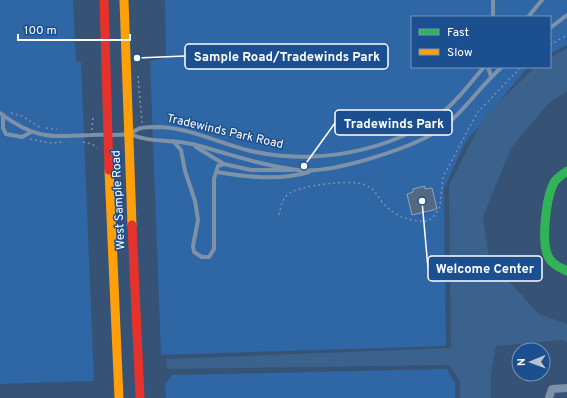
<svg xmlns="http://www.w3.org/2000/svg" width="567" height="398" viewBox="0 0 567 398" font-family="Overpass,sans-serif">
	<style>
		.green { fill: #2f66a5 }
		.water { fill: #3b618d }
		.building { fill: #526984; stroke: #92a2b6 }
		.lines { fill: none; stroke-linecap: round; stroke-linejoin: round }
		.path { stroke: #7d92a8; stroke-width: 1.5; stroke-dasharray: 2 3; stroke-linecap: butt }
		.lane { stroke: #7d92a8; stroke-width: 4 }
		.street { stroke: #7d92a8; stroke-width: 8 }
		.fast { stroke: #30b455; stroke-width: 9 }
		.slow { stroke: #ff9f0a; stroke-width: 9 }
		.jam { stroke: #e5322d; stroke-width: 9 }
		.labels { text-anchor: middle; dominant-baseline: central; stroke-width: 3; stroke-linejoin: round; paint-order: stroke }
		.street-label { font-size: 12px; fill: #fff; stroke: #1b4f8f }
		.leader { fill: none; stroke: #fff; stroke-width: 1.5 }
		.callout-dot { fill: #fff; stroke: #1b4f8f; stroke-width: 1.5 }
		.callout { fill: #1b4f8f; stroke: #fff; stroke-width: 1.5 }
		.callout-label { font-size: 13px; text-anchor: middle; font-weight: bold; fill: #fff }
	</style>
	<rect width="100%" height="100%" fill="#365274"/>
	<g class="green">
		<path d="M 0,0 L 73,0 L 76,62 L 81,62 L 94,381 L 0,384 Z"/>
		<path d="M 165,0 L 567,0 L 567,45 L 550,54 L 550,17 L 412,17 L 412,67 L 528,67 L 465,143 L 444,189 L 446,346 L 161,355 L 150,61 L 166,58 Z"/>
		<path d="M 447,369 L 455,383 L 455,398 L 166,398 L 165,384 L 172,375 Z"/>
	</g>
	<path class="water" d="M 567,48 L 567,91 L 549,103 L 511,148 L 483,217 L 489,260 L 539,314 L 567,324 L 567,342 L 561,340 L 496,346 L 491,373 L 491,398 L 460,398 L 460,382 L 449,365 L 167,369 L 166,359 L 451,348 L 449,185 L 484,117 L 535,67 L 550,67 L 550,58 Z"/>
	<path class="building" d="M 425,186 L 425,189 L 432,188 L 437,209 L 412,215 L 407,194 L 413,192 L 413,189 Z"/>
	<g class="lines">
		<g class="path">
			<path d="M 550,45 L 567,35"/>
			<path d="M 138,76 L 142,123"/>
			<path d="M 11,113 L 22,116 L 41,128"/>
			<path d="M 46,128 L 57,129"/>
			<path d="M 92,130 L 93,116"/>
			<path d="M 30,139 L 49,143 L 64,142"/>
			<path d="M 83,142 L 92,144 L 97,148"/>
			<path d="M 279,215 C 281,207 281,201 287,195 C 298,185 351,179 365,185 C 376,190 375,193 382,202 C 393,215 411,223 428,221 L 435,215 L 440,206 L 443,177 L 477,113 L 521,67"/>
		</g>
		<g class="lane">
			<path d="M 493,0 L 493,17"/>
			<path d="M 528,17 L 542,0"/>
			<path d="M 550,28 L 567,15"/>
			<path d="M 488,67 L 491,76"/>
			<path d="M 0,113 C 34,139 50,137 91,135 C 103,134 116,136 127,134 C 132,133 137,129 141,128 C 147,127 154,127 160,127 C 189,128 219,143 247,150 C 311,166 390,153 443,112 C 459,99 471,82 484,67"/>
			<path d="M 3,115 L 3,128 L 6,134 L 22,137 L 31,132"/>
			<path d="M 130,134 C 149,143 171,139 192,144 C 227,153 262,166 298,170 C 333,174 417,147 445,126 C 466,109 481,85 502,67"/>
			<path d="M 173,141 L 181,150 L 185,171 L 195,201 L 198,220 L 193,246 L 194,252 L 202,257 L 209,257 L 214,249 L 214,179 L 218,166 L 224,164 L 251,170 L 292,170"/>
			<path d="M 196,147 L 224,164"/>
			<path d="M 217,172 C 247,177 280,181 309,172"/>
		</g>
		<path class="street" d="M 549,398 L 552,389 L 567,388"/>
		<path class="fast" d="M 567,171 C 563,174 558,177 555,181 C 546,195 541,241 548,256 C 551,264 560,268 567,271"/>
		<g class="slow">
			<path d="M 124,0 L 132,225"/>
			<path d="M 109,170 L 119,398"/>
		</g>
		<g class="jam">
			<path d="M 104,0 L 109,170"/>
			<path d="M 132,225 L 140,398"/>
		</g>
	</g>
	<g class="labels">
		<g class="street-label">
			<text transform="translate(225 132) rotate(13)">Tradewinds Park Road</text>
			<text transform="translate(119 200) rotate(-93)">West Sample Road</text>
		</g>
	</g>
	<path class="leader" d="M137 58L185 56M304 166L335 123M422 201L428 268"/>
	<g class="callout-dot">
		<circle cx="137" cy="58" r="4"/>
		<circle cx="304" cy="166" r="4"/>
		<circle cx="422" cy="201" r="4"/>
	</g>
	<g class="callout">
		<rect x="185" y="44" width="203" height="25" rx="4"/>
		<rect x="335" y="110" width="117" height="25" rx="4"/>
		<rect x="428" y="256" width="114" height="25" rx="4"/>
	</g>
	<g class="callout-label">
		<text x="287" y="61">Sample Road/Tradewinds Park</text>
		<text x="394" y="128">Tradewinds Park</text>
		<text x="485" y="273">Welcome Center</text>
	</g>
	<rect x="411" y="16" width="140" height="52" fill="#1b4f8f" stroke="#7695bc"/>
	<rect x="419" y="29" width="20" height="6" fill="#30b455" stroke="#7695bc"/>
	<text x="447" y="36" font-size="12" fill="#ffffff">Fast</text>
	<rect x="419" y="49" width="20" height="6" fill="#ff9f0a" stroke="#7695bc"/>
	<text x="447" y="56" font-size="12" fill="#ffffff">Slow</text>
	<g transform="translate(531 362) rotate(269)"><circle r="19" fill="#1b4f8f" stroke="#7695bc"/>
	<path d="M0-3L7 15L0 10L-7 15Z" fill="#b9c2ce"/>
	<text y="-6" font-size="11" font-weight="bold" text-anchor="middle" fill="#ffffff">N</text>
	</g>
	<path d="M18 34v6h112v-6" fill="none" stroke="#ffffff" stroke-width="2"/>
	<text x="24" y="34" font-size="12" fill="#ffffff" stroke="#1b4f8f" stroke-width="3" paint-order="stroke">100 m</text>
</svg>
